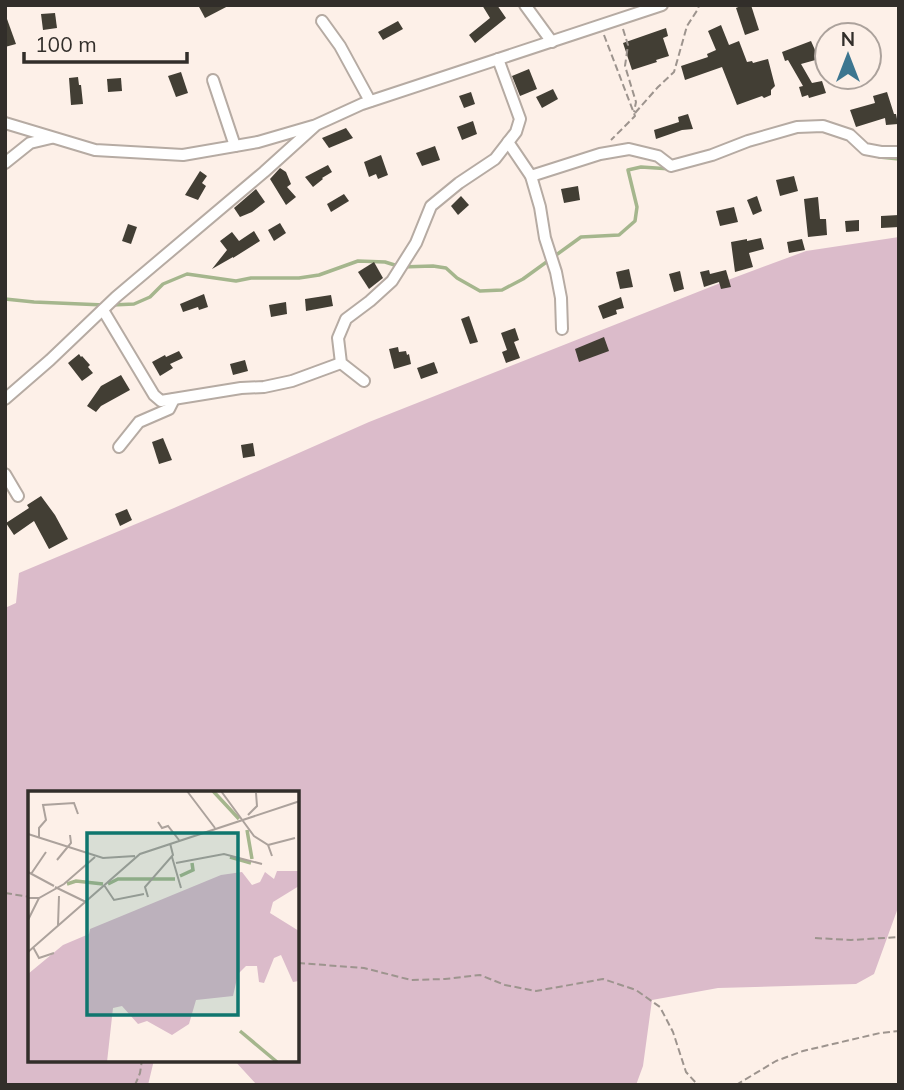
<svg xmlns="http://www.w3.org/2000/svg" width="904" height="1090" viewBox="0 0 904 1090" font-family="Mulish,sans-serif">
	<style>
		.green { fill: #dbbbca }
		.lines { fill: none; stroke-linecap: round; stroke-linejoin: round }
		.stream { stroke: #a5b68d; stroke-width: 3.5 }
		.building { fill: #423e34 }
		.street-casing { stroke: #b6aba3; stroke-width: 14 }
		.path { stroke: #9d948e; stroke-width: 2; stroke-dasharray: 7 3.5; stroke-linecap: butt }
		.street { stroke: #fff; stroke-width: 10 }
		.inset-river { fill: none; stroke: #a5b68d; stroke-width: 3.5 }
		.inset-road { fill: none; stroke: #aca29c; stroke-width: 2 }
		.view { fill: #0f766e; fill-opacity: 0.15; stroke: #0f766e; stroke-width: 3.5 }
		.inset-edge { fill: none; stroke: #322e2a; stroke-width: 3.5 }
	</style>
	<rect width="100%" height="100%" fill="#fdf0e8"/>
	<path class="green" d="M 899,237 L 899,905 L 874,974 L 856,984 L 718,988 L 652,1000 L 643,1066 L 636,1085 L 257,1085 L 234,1060 L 298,1060 L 298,792 L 30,792 L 30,1060 L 154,1060 L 148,1085 L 5,1085 L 5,608 L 16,603 L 19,573 L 174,508 L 369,422 L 728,280 L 806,251 Z"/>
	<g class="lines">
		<g class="stream">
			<path d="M 879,157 L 899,159"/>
			<path d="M 5,299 L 34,302 L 104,305"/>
			<path d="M 112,305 L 134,304 L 150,297 L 163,284 L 187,274 L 236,281 L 251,278 L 299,278 L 319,275 L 358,261 L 385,262 L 401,267 L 433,266 L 446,268 L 457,278 L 480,291 L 502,290 L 523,279 L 581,237 L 619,235 L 635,221 L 637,207 L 628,170 L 641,167 L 671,169"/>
		</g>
	</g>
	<g class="building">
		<path d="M 198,5 L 230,5 L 205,18 Z"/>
		<path d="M 482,5 L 497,5 L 506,18 L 475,43 L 469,35 L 490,18 Z"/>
		<path d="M 743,5 L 751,5 L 759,30 L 745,35 L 736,8 Z"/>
		<path d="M 55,13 L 57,28 L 43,30 L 41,14 Z"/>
		<path d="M 5,19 L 7,19 L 16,44 L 5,47 Z"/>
		<path d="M 398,21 L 403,29 L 383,40 L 378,32 Z"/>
		<path d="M 721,25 L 729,45 L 739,41 L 747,62 L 752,61 L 753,63 L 768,59 L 775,86 L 771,90 L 771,95 L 764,98 L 762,96 L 737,105 L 722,67 L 685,80 L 681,66 L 708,57 L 707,54 L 716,50 L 708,31 Z"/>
		<path d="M 666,28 L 668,36 L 663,38 L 669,56 L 656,60 L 657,62 L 632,70 L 623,43 Z"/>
		<path d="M 811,41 L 819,59 L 801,64 L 812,83 L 822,81 L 826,93 L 809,98 L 808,95 L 802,97 L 799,87 L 803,86 L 788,60 L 785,61 L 782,52 Z"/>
		<path d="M 529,69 L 537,89 L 520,96 L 512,76 Z"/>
		<path d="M 181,72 L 188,93 L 176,97 L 168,76 Z"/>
		<path d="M 78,77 L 79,85 L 81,85 L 83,104 L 71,105 L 69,78 Z"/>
		<path d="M 121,78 L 122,91 L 108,92 L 107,79 Z"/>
		<path d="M 553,89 L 558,99 L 542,108 L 536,97 Z"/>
		<path d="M 471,92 L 475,104 L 464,108 L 459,96 Z"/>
		<path d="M 887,92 L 894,114 L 896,114 L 898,124 L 886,125 L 885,118 L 856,127 L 850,110 L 875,103 L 873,96 Z"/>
		<path d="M 688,114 L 693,129 L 682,130 L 656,139 L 654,130 L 679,122 L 678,117 Z"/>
		<path d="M 473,121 L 477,134 L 462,140 L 457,127 Z"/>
		<path d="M 346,128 L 353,138 L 329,148 L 322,138 Z"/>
		<path d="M 435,146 L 440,160 L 422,166 L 416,153 Z"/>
		<path d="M 381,155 L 388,175 L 378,179 L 376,174 L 369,177 L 364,162 Z"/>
		<path d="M 328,165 L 332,172 L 322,178 L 323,179 L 313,187 L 305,177 Z"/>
		<path d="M 280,168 L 286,172 L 291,184 L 287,187 L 296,197 L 286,205 L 270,179 Z"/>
		<path d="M 200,171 L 207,176 L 202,183 L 206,186 L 198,200 L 185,195 Z"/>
		<path d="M 794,176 L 798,191 L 780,196 L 776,180 Z"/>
		<path d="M 578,186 L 580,200 L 564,203 L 561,189 Z"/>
		<path d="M 256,189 L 265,202 L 252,212 L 240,217 L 234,208 Z"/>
		<path d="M 344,194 L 349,201 L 331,212 L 327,204 Z"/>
		<path d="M 461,196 L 469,205 L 458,215 L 451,206 Z"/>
		<path d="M 757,196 L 762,211 L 753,215 L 747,200 Z"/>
		<path d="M 818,197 L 820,219 L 826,219 L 827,235 L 808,237 L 804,199 Z"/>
		<path d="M 734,207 L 738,222 L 720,226 L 716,211 Z"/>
		<path d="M 899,215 L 899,227 L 881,228 L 881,216 Z"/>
		<path d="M 859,220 L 859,231 L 846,232 L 845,221 Z"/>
		<path d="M 280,223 L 286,233 L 274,241 L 268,230 Z"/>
		<path d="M 128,224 L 137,227 L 131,244 L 122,241 Z"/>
		<path d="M 254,231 L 260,241 L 233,258 L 233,257 L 212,269 L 227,250 L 220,241 L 232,232 L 239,241 Z"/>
		<path d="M 761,238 L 764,249 L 749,253 L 753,267 L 735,272 L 731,242 L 747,239 L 747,241 Z"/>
		<path d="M 802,239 L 805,250 L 789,253 L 787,242 Z"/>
		<path d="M 374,262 L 383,278 L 369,289 L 358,272 Z"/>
		<path d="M 629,269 L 633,287 L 620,289 L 616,272 Z"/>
		<path d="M 709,270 L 710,274 L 726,270 L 731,287 L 721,289 L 719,282 L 704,287 L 700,272 Z"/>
		<path d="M 680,271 L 684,289 L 674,292 L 669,274 Z"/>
		<path d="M 204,294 L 208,307 L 199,310 L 198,307 L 183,312 L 180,304 Z"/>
		<path d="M 331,295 L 333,306 L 306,311 L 305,299 Z"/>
		<path d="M 621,297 L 624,308 L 616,310 L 617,314 L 603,319 L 598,306 Z"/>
		<path d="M 286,302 L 287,314 L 271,317 L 269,305 Z"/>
		<path d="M 469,316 L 478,342 L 470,344 L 461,319 Z"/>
		<path d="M 515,328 L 519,340 L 514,342 L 520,358 L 506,363 L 502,352 L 507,350 L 501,333 Z"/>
		<path d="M 604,337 L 609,351 L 579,362 L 575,349 Z"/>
		<path d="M 398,347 L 399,352 L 406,351 L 407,355 L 409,354 L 411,364 L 394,369 L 389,349 Z"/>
		<path d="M 179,351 L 183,358 L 170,364 L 173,368 L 160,376 L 152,362 L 165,355 L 166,357 Z"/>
		<path d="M 79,354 L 81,357 L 82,356 L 90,365 L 88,367 L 93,373 L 82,381 L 68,363 Z"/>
		<path d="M 245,360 L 248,371 L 233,375 L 230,364 Z"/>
		<path d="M 434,362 L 438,373 L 421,379 L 417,368 Z"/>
		<path d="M 121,375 L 130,390 L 101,406 L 96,412 L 87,406 L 101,386 Z"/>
		<path d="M 163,438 L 172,460 L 159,464 L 152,442 Z"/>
		<path d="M 253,443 L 255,456 L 243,458 L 241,445 Z"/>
		<path d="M 41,496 L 55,515 L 68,539 L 49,549 L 34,521 L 14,535 L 6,523 L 29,508 L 27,505 Z"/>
		<path d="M 127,509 L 132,520 L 120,526 L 115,514 Z"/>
	</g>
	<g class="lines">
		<g class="street-casing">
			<g id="street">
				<path d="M 525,5 L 552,42"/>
				<path d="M 322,21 L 340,46 L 370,101"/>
				<path d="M 213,80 L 235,146"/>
				<path d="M 5,123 L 95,150 L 183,155 L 258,142 L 313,126"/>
				<path d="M 508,142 L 531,176 L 540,207 L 545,238 L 556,272 L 561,298 L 562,329"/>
				<path d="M 5,163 L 30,143 L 51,138"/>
				<path d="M 531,176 L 600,154 L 629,149 L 658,156 L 671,166 L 712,155 L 748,141 L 797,127 L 823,126 L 850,135 L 865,149 L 881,152 L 899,152"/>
				<path d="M 103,310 L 154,395 L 161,401 L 241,388 L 264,387 L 292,381 L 341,363"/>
				<path d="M 364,381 L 341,363 L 338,338 L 346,319 L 370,301 L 392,281 L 416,243 L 431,206 L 459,183 L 495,159 L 516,132 L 520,119 L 498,59"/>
				<path d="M 5,399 L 50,360 L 116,297 L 264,172 L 316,125 L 362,104 L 662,5"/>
				<path d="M 119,447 L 139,422 L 169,409 L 174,399"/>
				<path d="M 5,474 L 18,496"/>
			</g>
		</g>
		<g class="path">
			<path d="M 623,29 L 628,45 L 625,66 L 636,102 L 634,112"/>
			<path d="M 604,35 L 635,116 L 611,140"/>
			<path d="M 635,113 L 658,87 L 674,72 L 687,26 L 698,9 L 699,5"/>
			<path d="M 5,893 L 30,897"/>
			<path d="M 815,938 L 851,940 L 899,937"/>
			<path d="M 298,963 L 364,968 L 411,980 L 445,979 L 480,975 L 505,985 L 536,991 L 603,979 L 636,990 L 660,1007 L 673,1032 L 686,1072 L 698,1085"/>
			<path d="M 135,1085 L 140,1073 L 142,1060"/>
			<path d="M 736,1085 L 776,1061 L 803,1051 L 880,1033 L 899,1031"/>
		</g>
		<use href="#street" class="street"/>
	</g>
	<g transform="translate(28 791)">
		<rect width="271" height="271" fill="#fdf0e8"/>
		<path d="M 249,80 L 271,80 L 271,95 L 245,111 L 242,122 L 271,140 L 271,190 L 265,191 L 253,164 L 246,167 L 236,192 L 231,191 L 229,175 L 218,175 L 210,183 L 205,205 L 168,209 L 161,233 L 144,244 L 119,230 L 110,233 L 94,215 L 85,217 L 79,271 L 0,271 L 0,183 L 35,154 L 61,143 L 62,138 L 193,84 L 214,81 L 224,94 L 232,91 L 237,81 L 246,88 Z" fill="#dbbbca"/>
		<path class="inset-river" d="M 185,0 L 211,28M 219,39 L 224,68M 202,66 L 223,72M 152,85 L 165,79 L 164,72M 39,93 L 48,90 L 75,93M 80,93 L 90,88 L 147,88M 212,240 L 249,271"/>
		<path class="inset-road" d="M 159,0 L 187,37M 193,0 L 226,45 L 240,54 L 244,65M 220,24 L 229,15 L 228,2M 130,31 L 134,37 L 140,35 L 151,49M 0,43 L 75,67 L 107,65M 11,46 L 11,37 L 18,29 L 15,14 L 46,12 L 50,23M 240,54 L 267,47M 144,66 L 153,97M 29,69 L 43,52 L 42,44M 148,72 L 196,63 L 234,73M 0,81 L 26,95M 3,83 L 18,61M 76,94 L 86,109 L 116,103M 27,96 L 58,111M 120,106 L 117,96 L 145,64 L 142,52M 0,107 L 11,107 L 36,93 L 67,66M 0,129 L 11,107M 30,134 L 31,105M 5,156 L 11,167 L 26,162M 0,161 L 112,63 L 272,10"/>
		<path class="view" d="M 59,42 L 210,42 L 210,224 L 59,224 Z"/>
		<rect width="271" height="271" class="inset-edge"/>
	</g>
	<rect width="904" height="1090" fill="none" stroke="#322e2a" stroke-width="14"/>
	<g transform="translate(848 56)"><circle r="33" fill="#fdf0e8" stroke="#aca29c" stroke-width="2"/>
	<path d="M0-5L12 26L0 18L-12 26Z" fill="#3d7690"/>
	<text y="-10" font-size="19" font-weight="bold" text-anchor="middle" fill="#322e2a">N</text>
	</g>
	<path d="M24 52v10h163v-10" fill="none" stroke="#322e2a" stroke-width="3.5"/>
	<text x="35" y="52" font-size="21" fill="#322e2a" stroke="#fdf0e8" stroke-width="5" paint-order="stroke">100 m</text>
</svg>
